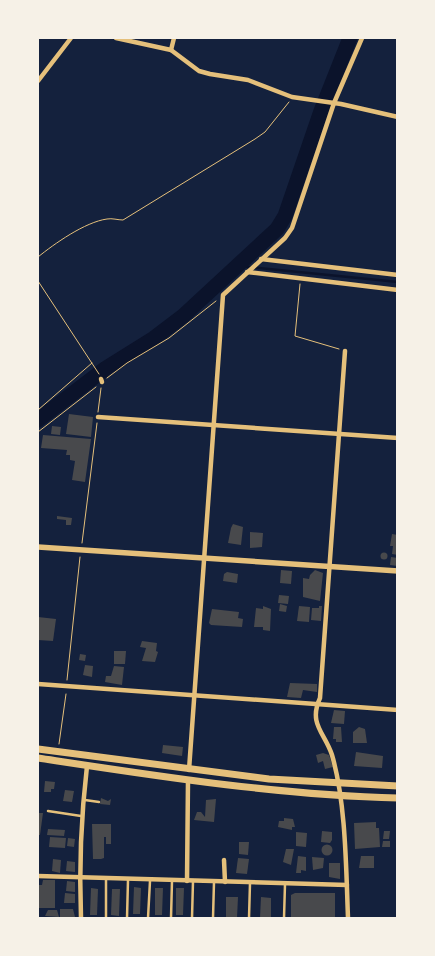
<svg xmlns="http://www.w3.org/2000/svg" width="435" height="956" viewBox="0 0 435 956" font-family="Commissioner,sans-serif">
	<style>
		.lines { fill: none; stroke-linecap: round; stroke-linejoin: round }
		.stream { stroke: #0b132b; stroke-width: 2.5 }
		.river { stroke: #0b132b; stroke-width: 15 }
		.building { fill: #48494c }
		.path { stroke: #e5c07b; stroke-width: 1 }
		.service { stroke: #e5c07b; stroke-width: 2.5 }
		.minor { stroke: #e5c07b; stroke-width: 4.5 }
		.tertiary { stroke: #e5c07b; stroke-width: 5.5 }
		.primary { stroke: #e5c07b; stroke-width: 7 }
	</style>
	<rect width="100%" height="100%" fill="#14213d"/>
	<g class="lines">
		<path class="stream" d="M 239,266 L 398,282"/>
		<path class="river" d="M 38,420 L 106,368 L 154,338 L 183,316 L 277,229 L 285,216 L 321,111 L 350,38"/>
	</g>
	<g class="building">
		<path d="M 69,414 L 93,417 L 91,437 L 66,434 Z"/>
		<path d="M 52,426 L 61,427 L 60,435 L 51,434 Z"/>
		<path d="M 43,435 L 91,439 L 85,482 L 72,480 L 75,461 L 70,460 L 70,455 L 66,455 L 67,450 L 41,448 Z"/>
		<path d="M 57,516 L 72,518 L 71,525 L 66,525 L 66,520 L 57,519 Z"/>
		<path d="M 233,524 L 243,527 L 241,545 L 228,543 L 231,528 Z"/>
		<path d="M 250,532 L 263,533 L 262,547 L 250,548 Z"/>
		<path d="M 392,534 L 398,535 L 398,555 L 392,554 L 393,546 L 390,546 Z"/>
		<circle cx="384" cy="556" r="3.5"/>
		<path d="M 391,557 L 398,558 L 398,566 L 390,565 Z"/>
		<path d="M 281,570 L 292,571 L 291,584 L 280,583 Z"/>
		<path d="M 315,570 L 323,573 L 320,601 L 303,597 L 303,578 L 309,579 L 310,575 Z"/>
		<path d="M 227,572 L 238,574 L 237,583 L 223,581 L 224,574 Z"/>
		<path d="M 279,595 L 289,596 L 288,604 L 278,603 Z"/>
		<path d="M 280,604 L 287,606 L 286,612 L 279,611 Z"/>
		<path d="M 263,606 L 271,609 L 270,631 L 263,630 L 263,627 L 254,627 L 256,608 L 263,609 Z"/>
		<path d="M 299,606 L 310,607 L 309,622 L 297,621 Z"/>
		<path d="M 319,606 L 322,606 L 321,621 L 311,620 L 312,608 L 319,608 Z"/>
		<path d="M 212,609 L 239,612 L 238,618 L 243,619 L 242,627 L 211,625 L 209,623 Z"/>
		<path d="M 38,617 L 56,619 L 53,641 L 38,640 Z"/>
		<path d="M 142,641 L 157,643 L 156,651 L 158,652 L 155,662 L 142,661 L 146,648 L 140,647 Z"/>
		<path d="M 114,651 L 126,651 L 125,664 L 114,664 Z"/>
		<path d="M 80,654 L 86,655 L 85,661 L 79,660 Z"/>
		<path d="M 85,665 L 93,666 L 92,677 L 83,675 Z"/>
		<path d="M 114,666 L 124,667 L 122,685 L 105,682 L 106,676 L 111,676 Z"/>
		<path d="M 290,683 L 317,684 L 317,692 L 303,690 L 301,698 L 287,697 Z"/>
		<path d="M 334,710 L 345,711 L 344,724 L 331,723 Z"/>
		<path d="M 334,727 L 341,727 L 342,742 L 336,742 L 336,739 L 333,739 Z"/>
		<path d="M 359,727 L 365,729 L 367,743 L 353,743 L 353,732 Z"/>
		<path d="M 163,745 L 183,747 L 182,756 L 162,753 Z"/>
		<path d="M 356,752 L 383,756 L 382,768 L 354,766 Z"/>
		<path d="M 323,753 L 329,755 L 333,767 L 325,769 L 323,761 L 318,763 L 316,755 Z"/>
		<path d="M 45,781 L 55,782 L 54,789 L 51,789 L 51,792 L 44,792 Z"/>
		<path d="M 65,790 L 74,791 L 72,802 L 63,801 Z"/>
		<path d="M 101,798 L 108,801 L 111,799 L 110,805 L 100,804 Z"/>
		<path d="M 216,799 L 214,822 L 194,820 L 197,812 L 201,812 L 205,817 L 206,800 Z"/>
		<path d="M 38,813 L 43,813 L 40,835 L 38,835 Z"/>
		<path d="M 284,818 L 293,819 L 295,827 L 292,827 L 292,830 L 278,827 L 279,821 L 284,821 Z"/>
		<path d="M 376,822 L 376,828 L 379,828 L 380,847 L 355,849 L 354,823 Z"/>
		<path d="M 92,824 L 111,824 L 111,844 L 106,844 L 106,837 L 104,837 L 104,858 L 101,859 L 93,859 Z"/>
		<path d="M 48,829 L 65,830 L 64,836 L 47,835 Z"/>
		<path d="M 322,831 L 332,832 L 332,840 L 330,843 L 321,842 Z"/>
		<path d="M 384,831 L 390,831 L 389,839 L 383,839 Z"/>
		<path d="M 296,832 L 307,833 L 306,847 L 296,846 Z"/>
		<path d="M 50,837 L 66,838 L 65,848 L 49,847 Z"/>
		<path d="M 68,838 L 75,839 L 74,847 L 67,846 Z"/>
		<path d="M 383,841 L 390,841 L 390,847 L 382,847 Z"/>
		<path d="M 239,842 L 249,842 L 248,855 L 239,854 Z"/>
		<circle cx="327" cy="850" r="5.5"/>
		<path d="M 286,849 L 294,849 L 291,865 L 283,862 Z"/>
		<path d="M 298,856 L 306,857 L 306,871 L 301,870 L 301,873 L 296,873 Z"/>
		<path d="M 361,856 L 374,856 L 374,868 L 359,868 Z"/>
		<path d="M 312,857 L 324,858 L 323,868 L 313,870 Z"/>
		<path d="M 238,858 L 249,859 L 247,874 L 236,873 Z"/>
		<path d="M 53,859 L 61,860 L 60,873 L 52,871 Z"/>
		<path d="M 67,861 L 75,862 L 75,872 L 66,871 Z"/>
		<path d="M 329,863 L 340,863 L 340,879 L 329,877 Z"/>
		<path d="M 43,880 L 55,880 L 55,908 L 38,908 L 38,885 L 42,885 Z"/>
		<path d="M 67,881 L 75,882 L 75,892 L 66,891 Z"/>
		<path d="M 134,887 L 141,888 L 140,914 L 133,914 Z"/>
		<path d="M 91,888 L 98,889 L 97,915 L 90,915 Z"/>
		<path d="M 155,888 L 163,888 L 162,915 L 155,915 Z"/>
		<path d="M 176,888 L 184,888 L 183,915 L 176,915 Z"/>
		<path d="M 112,889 L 120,889 L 119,916 L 111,915 Z"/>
		<path d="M 65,893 L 75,894 L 75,903 L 64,903 Z"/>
		<path d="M 295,893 L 335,893 L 335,918 L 291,917 L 291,895 Z"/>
		<path d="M 226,897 L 238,897 L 237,918 L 226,918 Z"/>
		<path d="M 261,897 L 271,898 L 271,918 L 260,918 Z"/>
		<path d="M 60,909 L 73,909 L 75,917 L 60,917 Z"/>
		<path d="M 48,910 L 57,910 L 59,917 L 45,916 Z"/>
	</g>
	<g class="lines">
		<g class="path">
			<path d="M 38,257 C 54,244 85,222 107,219 C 112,218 118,220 123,220 L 255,139 L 265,132 L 289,102"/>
			<path d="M 38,281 L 99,374"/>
			<path d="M 300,284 L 295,336 L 339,349"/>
			<path d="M 107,378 L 127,363 L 169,338 L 216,301"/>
			<path d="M 38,410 L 92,363"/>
			<path d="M 98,412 L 101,388"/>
			<path d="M 38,432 L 96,387"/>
			<path d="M 82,543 L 97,423"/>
			<path d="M 67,680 L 80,557"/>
			<path d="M 59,744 L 66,694"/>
		</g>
		<g class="service">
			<path d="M 85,800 L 99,802"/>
			<path d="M 48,811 L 81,816"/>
			<path d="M 106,918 L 106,880"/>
			<path d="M 127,918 L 128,880"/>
			<path d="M 148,918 L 150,881"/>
			<path d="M 171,918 L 172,881"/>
			<path d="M 192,918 L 193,881"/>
			<path d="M 213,918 L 214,882"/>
			<path d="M 249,918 L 250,883"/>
			<path d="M 284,918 L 285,884"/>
		</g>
		<g class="minor">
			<path d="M 116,38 L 171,50 L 199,71 L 210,74 L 248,80 L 292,97 L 341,104 L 398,117"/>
			<path d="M 171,50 L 174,38"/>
			<path d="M 38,81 L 71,38"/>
			<path d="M 261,259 L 398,275"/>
			<path d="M 247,272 L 398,290"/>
			<path d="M 345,351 L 320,698 C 308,724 325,733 332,755 C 346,803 346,868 348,918"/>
			<path d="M 101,379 L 102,382"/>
			<path d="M 98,417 L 398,438"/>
			<path d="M 38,684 L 398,710"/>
			<path d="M 189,770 L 223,295 L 285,238 L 292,228 L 334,103 L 362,38"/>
			<path d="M 224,860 L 225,882"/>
			<path d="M 38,876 L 347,885"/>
			<path d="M 187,881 L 188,780"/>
			<path d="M 81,918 C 79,867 81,817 87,766"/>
		</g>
		<path class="tertiary" d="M 38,547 L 398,571"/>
		<g class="primary">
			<path d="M 38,749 L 269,779 L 398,786"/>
			<path d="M 38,758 C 157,776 277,795 398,798"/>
		</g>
	</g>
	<rect width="435" height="956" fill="none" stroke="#f6f1e7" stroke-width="78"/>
</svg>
